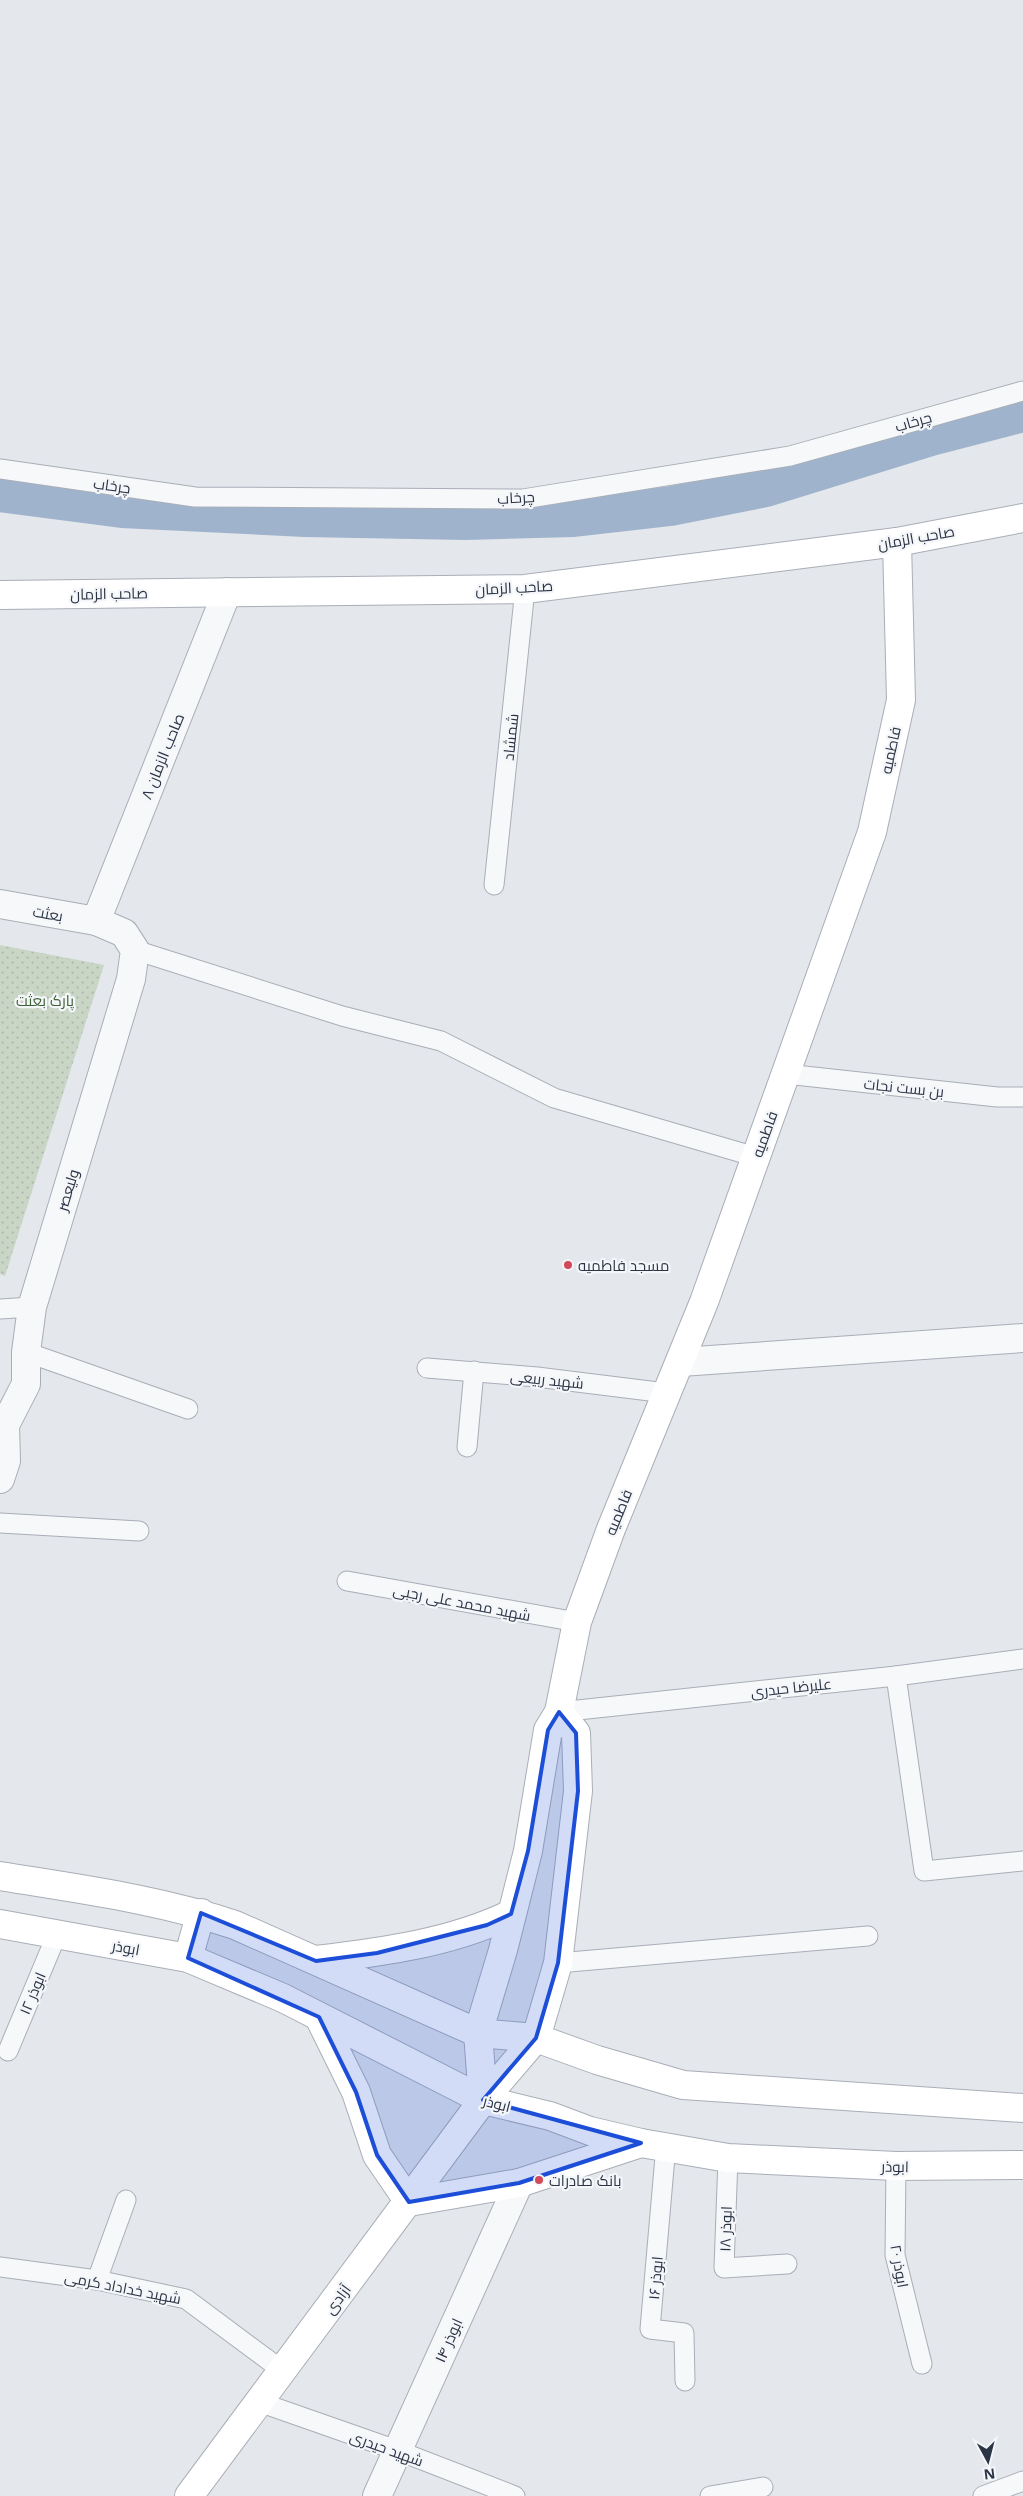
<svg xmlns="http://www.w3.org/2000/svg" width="1023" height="2496" viewBox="0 0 1023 2496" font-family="'Open Sans',Cairo,sans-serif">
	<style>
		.grass { fill: url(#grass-dots) }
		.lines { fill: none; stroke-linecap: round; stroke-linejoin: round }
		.canal { stroke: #9fb4cc; stroke-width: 40 }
		.lane-casing { stroke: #a9aeb7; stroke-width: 21 }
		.street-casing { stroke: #a9aeb7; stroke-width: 30 }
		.secondary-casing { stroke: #a9aeb7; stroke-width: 30 }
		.lane { stroke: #f7f8fa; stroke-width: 19 }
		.street { stroke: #f7f8fa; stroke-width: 28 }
		.secondary { stroke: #fff; stroke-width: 28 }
		.marked { fill: #1d4ed8; fill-opacity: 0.2; stroke: #1d4ed8; stroke-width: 4; stroke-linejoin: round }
		.poi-dot { fill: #d1495b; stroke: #f4f6f9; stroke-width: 2 }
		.labels { text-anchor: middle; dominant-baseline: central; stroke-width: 4.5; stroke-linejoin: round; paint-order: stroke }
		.street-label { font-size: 15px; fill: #2b3445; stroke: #f4f6f9 }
		.park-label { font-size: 15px; fill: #3f6138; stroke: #f4f6f9 }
		.poi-label { font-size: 15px; fill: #2b3445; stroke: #f4f6f9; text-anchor: start }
	</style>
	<defs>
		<pattern id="grass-dots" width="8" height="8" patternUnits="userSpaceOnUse" patternTransform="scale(1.25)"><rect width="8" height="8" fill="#c9d6c5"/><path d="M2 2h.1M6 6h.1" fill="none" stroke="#adb8ab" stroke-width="1.8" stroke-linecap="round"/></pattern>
	</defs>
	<rect width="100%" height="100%" fill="#e4e7ec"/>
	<path class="grass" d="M 0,945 L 104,965 L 5,1276 L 0,1274 Z"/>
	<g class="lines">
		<path class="canal" d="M 0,492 L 122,508 L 305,517 L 466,520 L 574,517 L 671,506 L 766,487 L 931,436 L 1023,412"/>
		<g class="lane-casing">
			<g id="lane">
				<path d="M 0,469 L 195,497 L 523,499 L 790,456 L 1023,391"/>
				<path d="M 494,885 L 525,589"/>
				<path d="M 135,950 L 342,1016 L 441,1041 L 554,1098 L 756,1157"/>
				<path d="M 786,1074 L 997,1097 L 1023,1097"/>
				<path d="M 0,1309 L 32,1307"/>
				<path d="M 26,1352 L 188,1409"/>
				<path d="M 427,1368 L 537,1377 L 666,1393"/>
				<path d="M 467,1447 L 474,1371"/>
				<path d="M 0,1523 L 139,1531"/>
				<path d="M 347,1581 L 577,1622"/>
				<path d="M 896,1676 L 924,1871 L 1023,1861"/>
				<path d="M 559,1712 L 896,1676 L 1023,1659"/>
				<path d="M 558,1963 L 868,1936"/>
				<path d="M 8,2051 L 57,1934"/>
				<path d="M 666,2145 L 650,2329 L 684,2333 L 685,2381"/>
				<path d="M 728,2158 L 724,2268 L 787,2264"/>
				<path d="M 896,2166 L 895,2255 L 922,2364"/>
				<path d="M 0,2267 L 97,2280 L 186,2299 L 283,2371"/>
				<path d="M 97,2280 L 126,2200"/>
				<path d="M 259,2402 L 399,2451 L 515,2496"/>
				<path d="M 710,2496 L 763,2487"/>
				<path d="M 983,2496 L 1023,2481"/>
			</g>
		</g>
		<g class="street-casing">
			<g id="street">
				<path d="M 0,904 L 96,921 L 124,933 L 135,950 L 131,979 L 32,1307 L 26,1352 L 26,1384 L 5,1425 L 6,1461 L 0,1479"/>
				<path d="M 96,921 L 227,592"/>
				<path d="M 681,1362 L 1023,1338"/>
				<path d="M 377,2496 L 519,2183"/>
			</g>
		</g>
		<g class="secondary-casing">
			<g id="secondary">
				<path d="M 0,595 L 525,589 L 897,542 L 1023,518"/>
				<path d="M 0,1876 C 79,1889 158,1899 235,1925 L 478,2033 L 536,2038 L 597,2060 L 683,2085 L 1023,2108"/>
				<path d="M 0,1924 L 188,1958 L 283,1998 L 483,2100 L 550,2116 L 590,2131 L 641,2143 L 728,2158 L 896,2166 L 1023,2165"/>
				<path d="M 188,1958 L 201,1913"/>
				<path d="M 316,1960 C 382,1952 451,1943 511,1914"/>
				<path d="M 319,2017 L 356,2092 L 377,2155 L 409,2202 L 519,2183 L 641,2143"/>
				<path d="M 483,2100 L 478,2033 L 503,1950 L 528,1851 L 548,1730 L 559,1712 L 577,1622 L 611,1529 L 704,1302 L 872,832 L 901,700 L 897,542"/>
				<path d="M 189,2496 L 483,2100 L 536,2038 L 558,1963 L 578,1791 L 576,1733 L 559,1712"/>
			</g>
		</g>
		<use href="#lane" class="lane"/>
		<use href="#street" class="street"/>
		<use href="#secondary" class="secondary"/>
	</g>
	<path class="marked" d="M 559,1712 L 576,1733 L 578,1791 L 558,1963 L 536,2038 L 483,2100 L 641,2143 L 519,2183 L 409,2202 L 377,2155 L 356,2092 L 319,2017 L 188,1958 L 201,1913 L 316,1961 L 377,1953 L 487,1925 L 511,1914 L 528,1851 L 548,1730 Z"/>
	<g class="poi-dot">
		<circle cx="568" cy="1265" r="5"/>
		<circle cx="539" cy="2180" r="5"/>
	</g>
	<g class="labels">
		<g class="street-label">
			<text transform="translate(913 421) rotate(-16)">چرخاب</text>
			<text transform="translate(112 485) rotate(8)">چرخاب</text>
			<text transform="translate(516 497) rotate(-3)">چرخاب</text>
			<text transform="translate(916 537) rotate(-10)">صاحب الزمان</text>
			<text transform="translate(514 587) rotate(-3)">صاحب الزمان</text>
			<text transform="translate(109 593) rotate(-1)">صاحب الزمان</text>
			<text transform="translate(510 737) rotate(-84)">شمشاد</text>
			<text transform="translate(890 750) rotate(-78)">فاطمیه</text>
			<text transform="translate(162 756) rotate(-68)">صاحب الزمان ۸</text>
			<text transform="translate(48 913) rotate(10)">بعثت</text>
			<text transform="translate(904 1087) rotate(6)">بن بست نجات</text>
			<text transform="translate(764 1134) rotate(-70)">فاطمیه</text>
			<text transform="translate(67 1190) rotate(-73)">ولیعصر</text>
			<text transform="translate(547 1379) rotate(6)">شهید ربیعی</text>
			<text transform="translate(618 1512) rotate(-68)">فاطمیه</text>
			<text transform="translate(462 1602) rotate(11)">شهید محمد علی رجبی</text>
			<text transform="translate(791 1687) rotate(-6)">علیرضا حیدری</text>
			<text transform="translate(126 1947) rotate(10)">ابوذر</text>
			<text transform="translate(32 1993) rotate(-67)">ابوذر ۱۲</text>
			<text transform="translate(497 2103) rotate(15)">ابوذر</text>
			<text transform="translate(895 2166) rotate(1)">ابوذر</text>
			<text transform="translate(725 2229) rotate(-88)">ابوذر ۱۸</text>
			<text transform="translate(900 2266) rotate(80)">ابوذر ۲۰</text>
			<text transform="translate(655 2278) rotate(-85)">ابوذر ۱۶</text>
			<text transform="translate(123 2287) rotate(11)">شهید خداداد کرمی</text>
			<text transform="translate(337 2299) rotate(-53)">آزادی</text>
			<text transform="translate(448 2340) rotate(-66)">ابوذر ۱۴</text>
			<text transform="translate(387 2448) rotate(20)">شهید حیدری</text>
		</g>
		<g class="park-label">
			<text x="45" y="1000">پارک بعثت</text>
		</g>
		<g class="poi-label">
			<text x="578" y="1265">مسجد فاطمیه</text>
			<text x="549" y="2180">بانک صادرات</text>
		</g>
	</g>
	<g transform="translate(988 2461) rotate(173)" stroke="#f4f6f9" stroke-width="4" paint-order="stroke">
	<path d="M0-4L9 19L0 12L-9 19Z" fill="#2b3445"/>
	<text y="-8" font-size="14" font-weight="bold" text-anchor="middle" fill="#2b3445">N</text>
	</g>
</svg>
